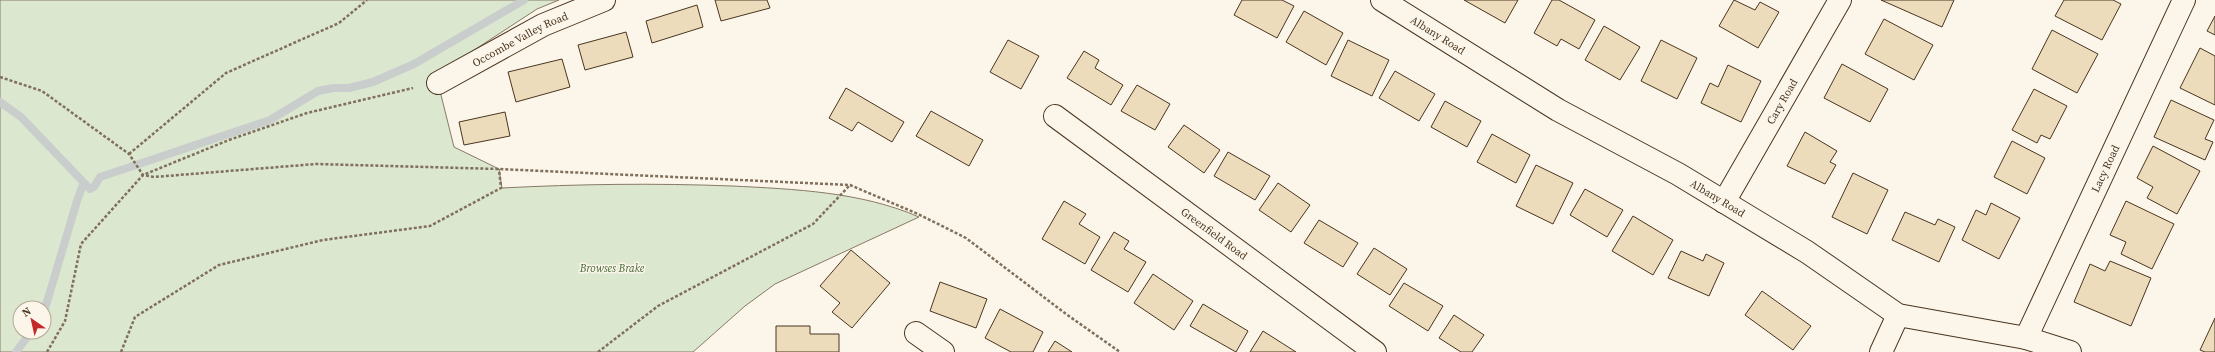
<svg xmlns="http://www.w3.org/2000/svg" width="2215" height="352" viewBox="0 0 2215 352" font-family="'Source Serif 4',serif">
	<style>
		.green { fill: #dce7d0; stroke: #887966; fill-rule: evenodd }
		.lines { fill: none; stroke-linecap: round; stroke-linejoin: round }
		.stream { stroke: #c9cecd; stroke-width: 8 }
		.building { fill: #ecdcbc; stroke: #4a3520 }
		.minor-casing { stroke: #4a3520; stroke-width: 24 }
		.path { stroke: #7f6f5c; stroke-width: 2.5; stroke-dasharray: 3 2; stroke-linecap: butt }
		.minor { stroke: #fbf6e9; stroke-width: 22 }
		.labels { text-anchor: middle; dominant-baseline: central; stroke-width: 3; stroke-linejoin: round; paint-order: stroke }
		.street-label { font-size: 11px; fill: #4a3520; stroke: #fbf6e9 }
		.park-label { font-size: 11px; font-style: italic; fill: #436837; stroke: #fbf6e9 }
	</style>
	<rect width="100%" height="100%" fill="#fbf6e9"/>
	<path class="green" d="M 0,0 L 559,0 L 537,9 L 436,75 L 454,147 L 499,169 L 502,188 C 579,184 655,183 732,186 C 794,189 862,192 919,217 L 775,284 L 745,306 L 693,352 L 0,352 ZM 20,308 L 44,308 L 44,332 L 20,332 Z"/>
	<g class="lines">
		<g class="stream">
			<path d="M 0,102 L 21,117 L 90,189 L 94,187 L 100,177 L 270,120 L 318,91 L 333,88 L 349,88 L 373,82 L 414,64 L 524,0"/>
			<path d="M 44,312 L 77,201 L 82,187 L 85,184"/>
			<path d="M 16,352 L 31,332"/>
		</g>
	</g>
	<g class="building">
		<path d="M 715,0 L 767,0 L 770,8 L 721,21 Z"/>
		<path d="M 1242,0 L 1282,0 L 1294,6 L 1277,38 L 1234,15 Z"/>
		<path d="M 1464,0 L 1518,0 L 1505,23 Z"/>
		<path d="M 1552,0 L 1559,0 L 1595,20 L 1579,49 L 1561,39 L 1557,46 L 1534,33 Z"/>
		<path d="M 1734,0 L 1755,10 L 1760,2 L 1779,12 L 1758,48 L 1719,26 Z"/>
		<path d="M 1881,0 L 1954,0 L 1942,27 Z"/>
		<path d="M 2064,0 L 2113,0 L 2121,4 L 2102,40 L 2055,16 Z"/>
		<path d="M 697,5 L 703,27 L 652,43 L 646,21 Z"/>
		<path d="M 1304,11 L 1343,33 L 1326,65 L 1286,42 Z"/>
		<path d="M 2215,16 L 2215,35 L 2207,31 Z"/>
		<path d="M 1884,19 L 1933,45 L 1914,80 L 1865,54 Z"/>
		<path d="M 1604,26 L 1640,47 L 1620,80 L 1585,60 Z"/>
		<path d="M 2052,30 L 2098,54 L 2077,93 L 2032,69 Z"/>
		<path d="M 626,32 L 633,57 L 585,70 L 578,45 Z"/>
		<path d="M 1008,40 L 1039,56 L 1021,89 L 990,72 Z"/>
		<path d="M 1348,40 L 1389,60 L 1372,96 L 1331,76 Z"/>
		<path d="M 1661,40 L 1697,58 L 1677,99 L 1641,81 Z"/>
		<path d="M 2200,48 L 2215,56 L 2215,105 L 2180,88 Z"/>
		<path d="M 1084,51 L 1099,60 L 1095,68 L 1123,85 L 1111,105 L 1067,78 Z"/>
		<path d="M 562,59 L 570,87 L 516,102 L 508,72 Z"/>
		<path d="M 1842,64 L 1888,89 L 1870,122 L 1824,98 Z"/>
		<path d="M 1728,65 L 1761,81 L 1741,122 L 1701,103 L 1710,83 L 1718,87 Z"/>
		<path d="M 1395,71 L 1435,94 L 1419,121 L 1379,98 Z"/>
		<path d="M 1137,85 L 1170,104 L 1155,130 L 1121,111 Z"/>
		<path d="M 846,88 L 904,122 L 892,142 L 858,122 L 852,131 L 829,118 Z"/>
		<path d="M 2034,89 L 2067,106 L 2050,139 L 2041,135 L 2037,143 L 2012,130 Z"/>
		<path d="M 2171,100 L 2214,120 L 2205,139 L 2213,142 L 2205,160 L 2154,137 Z"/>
		<path d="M 1445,101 L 1481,121 L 1467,147 L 1431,127 Z"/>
		<path d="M 931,111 L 983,140 L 969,166 L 916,136 Z"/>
		<path d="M 505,112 L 510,136 L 464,145 L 459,122 Z"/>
		<path d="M 1184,125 L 1220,150 L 1204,173 L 1168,147 Z"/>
		<path d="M 1805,132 L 1837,151 L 1830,162 L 1836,165 L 1825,184 L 1787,166 Z"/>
		<path d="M 1492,134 L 1530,155 L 1516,183 L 1477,162 Z"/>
		<path d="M 2012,141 L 2045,158 L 2027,194 L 1994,177 Z"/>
		<path d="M 2153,146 L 2200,171 L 2177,214 L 2147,198 L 2153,187 L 2137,178 Z"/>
		<path d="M 1228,152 L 1270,176 L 1255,200 L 1214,176 Z"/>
		<path d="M 1536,165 L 1573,183 L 1553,224 L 1516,206 Z"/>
		<path d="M 1853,173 L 1888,190 L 1867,234 L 1832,217 Z"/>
		<path d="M 1278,183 L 1310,205 L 1291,232 L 1259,210 Z"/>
		<path d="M 1585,189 L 1623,210 L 1607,237 L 1570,215 Z"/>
		<path d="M 1064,201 L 1086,214 L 1079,224 L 1100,237 L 1085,264 L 1042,239 Z"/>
		<path d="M 2126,201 L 2174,224 L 2152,269 L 2121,254 L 2126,242 L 2110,235 Z"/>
		<path d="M 1991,203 L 2020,218 L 1999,259 L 1962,240 L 1976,210 L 1986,215 Z"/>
		<path d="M 1905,212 L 1935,225 L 1938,219 L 1955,227 L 1939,262 L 1892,240 Z"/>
		<path d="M 1633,216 L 1673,240 L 1653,275 L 1612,251 Z"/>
		<path d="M 1319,220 L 1358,243 L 1343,267 L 1304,243 Z"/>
		<path d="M 1114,232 L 1129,241 L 1124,249 L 1146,262 L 1128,292 L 1091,270 Z"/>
		<path d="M 1374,248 L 1407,269 L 1390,295 L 1357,274 Z"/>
		<path d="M 851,250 L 890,283 L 852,328 L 832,312 L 840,303 L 820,286 Z"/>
		<path d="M 1681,251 L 1703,261 L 1706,254 L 1724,263 L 1709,296 L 1668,278 Z"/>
		<path d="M 2110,261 L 2151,278 L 2131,326 L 2074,302 L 2090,264 L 2105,271 Z"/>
		<path d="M 1153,274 L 1193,301 L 1174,330 L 1134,303 Z"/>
		<path d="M 940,282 L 987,299 L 976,328 L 930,311 Z"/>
		<path d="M 1404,283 L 1443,306 L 1428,331 L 1389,306 Z"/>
		<path d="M 1762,291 L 1811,326 L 1793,350 L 1745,315 Z"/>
		<path d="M 1203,304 L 1248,331 L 1236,352 L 1190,326 Z"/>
		<path d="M 1000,309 L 1043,332 L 1033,352 L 1011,352 L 985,338 Z"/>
		<path d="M 1454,315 L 1484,335 L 1472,352 L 1461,352 L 1439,338 Z"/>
		<path d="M 2215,318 L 2215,352 L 2205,352 L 2200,350 Z"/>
		<path d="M 776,326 L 810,326 L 810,334 L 839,334 L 839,352 L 776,352 Z"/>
		<path d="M 1263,331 L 1296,352 L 1250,352 Z"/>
		<path d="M 1055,341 L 1072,352 L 1048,352 Z"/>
	</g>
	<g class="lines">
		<g class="minor-casing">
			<g id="minor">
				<path id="s1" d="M 1382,0 L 1558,110 L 1678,174 L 1807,252 L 1898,315 L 2026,338 L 2070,352"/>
				<path id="s2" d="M 438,83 L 543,25 L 604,0"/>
				<path id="s3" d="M 1055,116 L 1375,352"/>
				<path id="s4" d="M 1724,202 L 1840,0"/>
				<path d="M 916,333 L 943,352"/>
				<path id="s5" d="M 2026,338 L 2184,0"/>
				<path d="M 1881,352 L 1898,315"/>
			</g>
		</g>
		<g class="path">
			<path d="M 0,77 L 42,91 L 129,154 L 143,175 L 154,177 L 316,164 L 499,169 L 850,185 L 918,214 L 966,238 L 1066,314 L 1120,352"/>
			<path d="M 129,154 L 226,73 L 339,23 L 367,0"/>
			<path d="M 47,352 L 65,321 L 81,244 L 143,175 L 229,140 L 307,113 L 413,88"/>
			<path d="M 121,352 L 135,317 L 219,265 L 323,240 L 430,226 L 501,188 L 499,169"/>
			<path d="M 598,352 L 658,306 L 813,224 L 850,185"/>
		</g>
		<use href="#minor" class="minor"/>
	</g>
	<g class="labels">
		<g class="street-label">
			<text stroke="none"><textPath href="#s1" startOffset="66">Albany Road</textPath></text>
			<text stroke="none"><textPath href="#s2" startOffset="93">Occombe Valley Road</textPath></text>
			<text stroke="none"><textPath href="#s4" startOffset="116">Cary Road</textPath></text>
			<text stroke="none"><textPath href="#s5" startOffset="187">Lacy Road</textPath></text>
			<text stroke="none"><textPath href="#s1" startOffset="390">Albany Road</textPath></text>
			<text stroke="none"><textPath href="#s3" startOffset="198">Greenfield Road</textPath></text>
		</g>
		<g class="park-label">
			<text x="612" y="268">Browses Brake</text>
		</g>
	</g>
	<g transform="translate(32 320) rotate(326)"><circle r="19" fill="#fbf6e9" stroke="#b4a999"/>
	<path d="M0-3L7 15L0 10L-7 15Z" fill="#c62828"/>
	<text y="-6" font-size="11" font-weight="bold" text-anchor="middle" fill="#4a3520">N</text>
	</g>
</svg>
